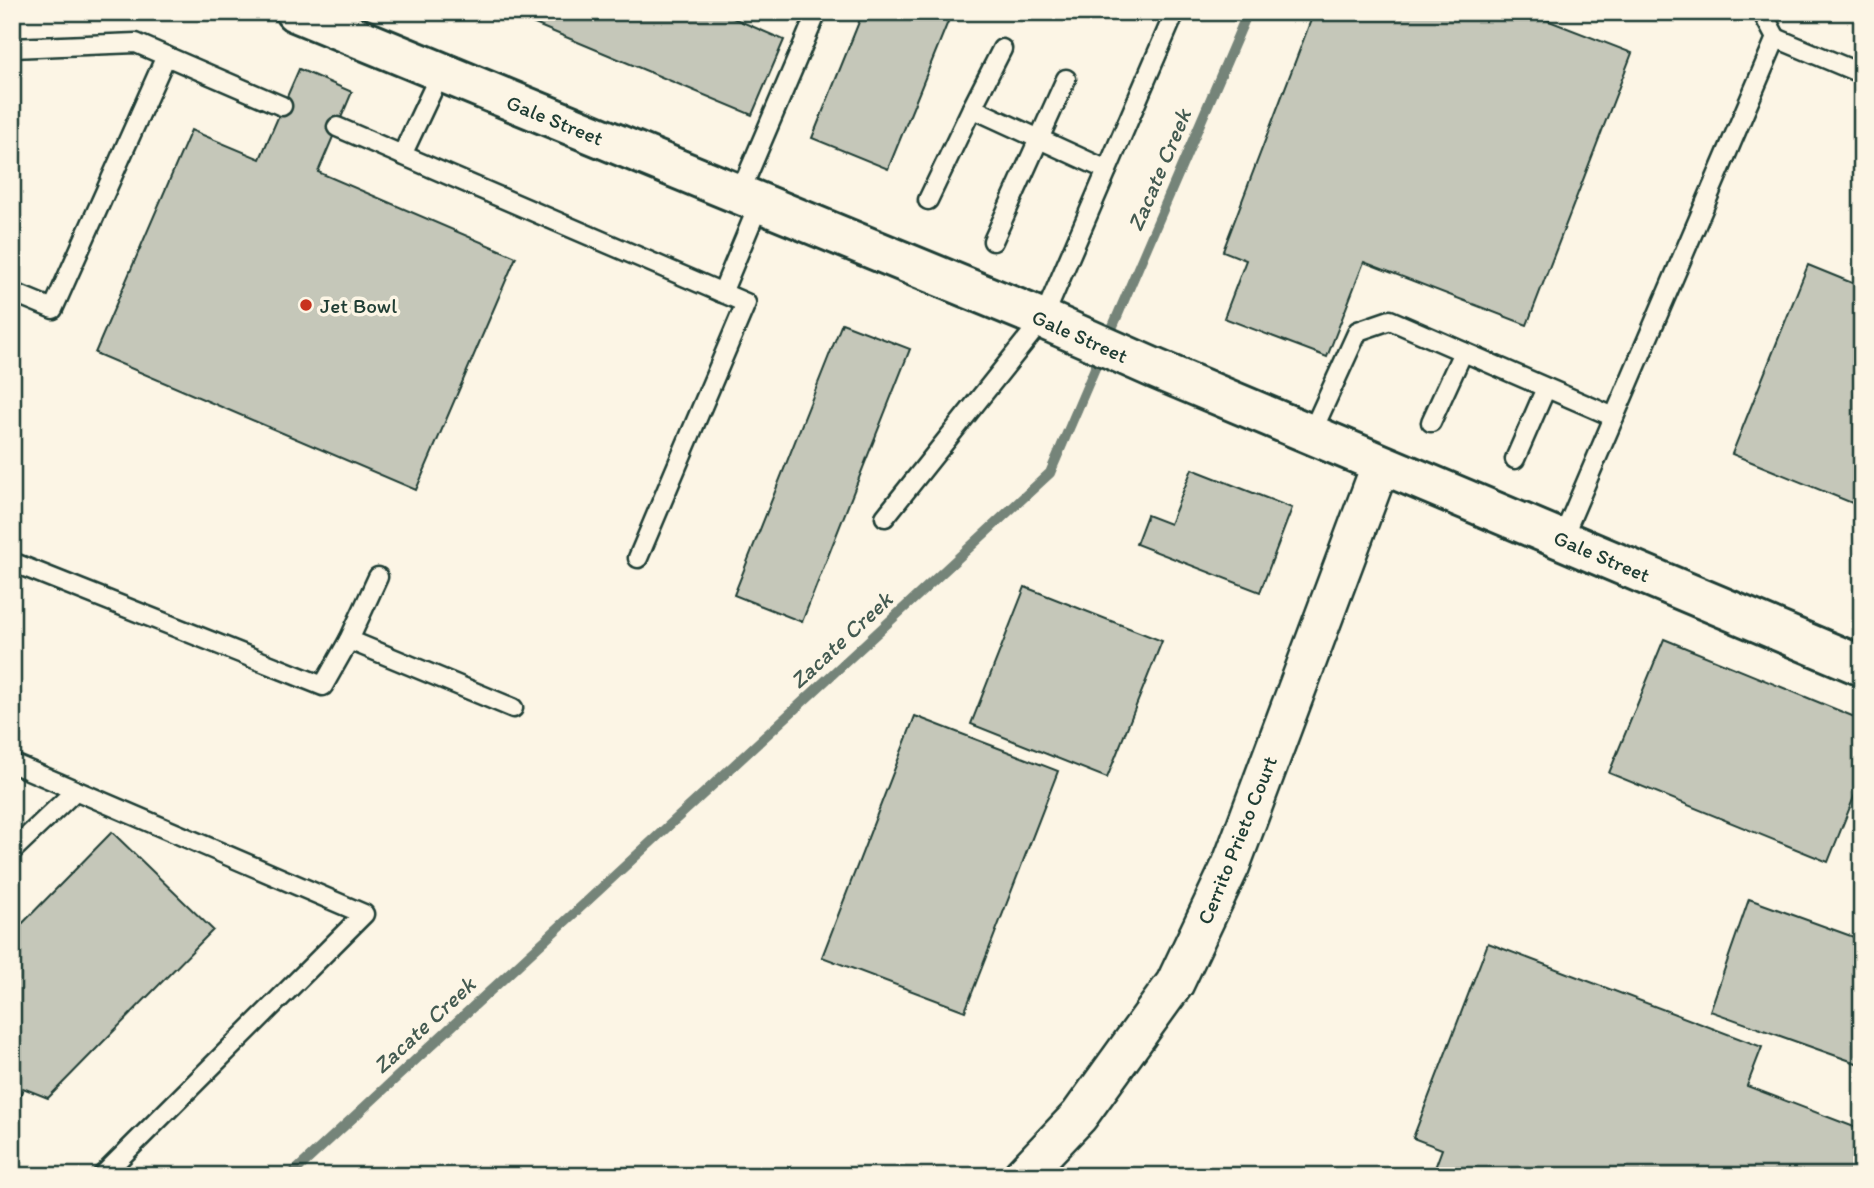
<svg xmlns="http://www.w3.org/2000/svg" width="1874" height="1188" viewBox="0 0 1874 1188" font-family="Itim,sans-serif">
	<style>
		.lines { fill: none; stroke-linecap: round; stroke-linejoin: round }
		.stream { stroke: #758479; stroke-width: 10 }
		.building { fill: #c5c7b9; stroke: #1f3d34; stroke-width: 2 }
		.service-casing { stroke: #1f3d34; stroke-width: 23 }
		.minor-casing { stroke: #1f3d34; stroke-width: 42 }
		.tertiary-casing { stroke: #1f3d34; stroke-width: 44 }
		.service { stroke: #fcf5e5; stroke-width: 18 }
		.minor { stroke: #fcf5e5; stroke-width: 37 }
		.tertiary { stroke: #fcf5e5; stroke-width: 38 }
		.poi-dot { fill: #c8321e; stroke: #fcf5e5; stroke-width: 2.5 }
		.labels { text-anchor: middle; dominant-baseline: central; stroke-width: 7; stroke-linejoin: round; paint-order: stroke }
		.street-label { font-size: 21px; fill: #1f3d34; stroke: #fcf5e5 }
		.poi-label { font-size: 21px; fill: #1f3d34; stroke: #fcf5e5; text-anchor: start }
		.water-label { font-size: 23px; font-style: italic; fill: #435a51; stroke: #fcf5e5 }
	</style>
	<rect width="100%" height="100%" fill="#fcf5e5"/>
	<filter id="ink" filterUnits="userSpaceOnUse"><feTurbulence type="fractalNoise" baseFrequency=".0143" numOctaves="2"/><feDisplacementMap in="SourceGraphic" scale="14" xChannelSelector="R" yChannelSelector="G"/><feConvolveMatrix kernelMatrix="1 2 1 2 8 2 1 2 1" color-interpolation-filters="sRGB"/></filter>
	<g filter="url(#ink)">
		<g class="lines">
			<g class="stream">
				<path d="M 1107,340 L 1248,12"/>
				<path d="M 290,1176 L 1050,473 L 1101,354"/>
			</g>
		</g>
		<g class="building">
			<path d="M 506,12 L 719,12 L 784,40 L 752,115 Z"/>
			<path d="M 863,12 L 952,12 L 888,169 L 812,138 Z"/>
			<path d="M 1314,12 L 1526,12 L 1632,53 L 1527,325 L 1364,262 L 1327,357 L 1224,318 L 1246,260 L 1223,251 Z"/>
			<path d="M 299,69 L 352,92 L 318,172 L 516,257 L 416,490 L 95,353 L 191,130 L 260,159 Z"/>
			<path d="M 1808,265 L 1862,287 L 1862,507 L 1732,454 Z"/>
			<path d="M 842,323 L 910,349 L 802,622 L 734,595 Z"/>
			<path d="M 1192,469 L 1292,508 L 1260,592 L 1136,544 L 1147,515 L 1170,524 Z"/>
			<path d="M 1025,587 L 1162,641 L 1107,778 L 971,724 Z"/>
			<path d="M 1664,639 L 1862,720 L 1862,777 L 1828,862 L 1609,773 Z"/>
			<path d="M 915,716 L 1058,771 L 965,1011 L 822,957 Z"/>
			<path d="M 112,832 L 213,930 L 48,1098 L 23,1088 L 12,1115 L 12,934 Z"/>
			<path d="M 1749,899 L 1862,940 L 1862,1065 L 1710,1011 Z"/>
			<path d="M 1488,943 L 1762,1047 L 1747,1086 L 1862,1130 L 1862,1176 L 1432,1176 L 1442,1149 L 1413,1138 Z"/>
		</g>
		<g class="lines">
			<g class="service-casing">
				<g id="service">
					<path d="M 1776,38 L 1862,74"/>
					<path d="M 12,48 L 136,43 L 282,106"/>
					<path d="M 1002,49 L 972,108 L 1107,170"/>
					<path d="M 337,127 L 746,303 L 638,558"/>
					<path d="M 402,155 L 441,72"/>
					<path d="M 739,195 L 817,12"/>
					<path d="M 928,200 L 972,108"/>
					<path d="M 993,241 L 1066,79"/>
					<path d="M 12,292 L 53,309 L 166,56"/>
					<path d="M 722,293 L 759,204"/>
					<path d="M 1431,422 L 1463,352"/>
					<path d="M 1311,434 L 1358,331 L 1390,320 L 1614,417"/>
					<path d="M 1515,459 L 1546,388"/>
					<path d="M 885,517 L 1043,319 L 1175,12"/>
					<path d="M 1562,539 L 1776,38 L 1762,12"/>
					<path d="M 12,562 L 323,686 L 349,640 L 378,577"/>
					<path d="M 349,640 L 513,708"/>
					<path d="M 12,763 L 364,914 L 102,1176"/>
					<path d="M 12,851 L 75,791"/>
				</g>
			</g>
			<g class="minor-casing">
				<path id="minor" d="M 1022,1176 L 1079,1116 L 1175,983 L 1231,865 L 1381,464"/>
			</g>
			<g class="tertiary-casing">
				<path id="tertiary" d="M 295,12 L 1043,319 L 1156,369 L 1862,666"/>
			</g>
			<use href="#service" class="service"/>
			<use href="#minor" class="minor"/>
			<use href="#tertiary" class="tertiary"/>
		</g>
	</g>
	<circle class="poi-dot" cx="306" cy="305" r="7"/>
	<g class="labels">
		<g class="street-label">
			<text transform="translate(555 120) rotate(22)">Gale Street</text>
			<text transform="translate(1080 336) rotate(24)">Gale Street</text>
			<text transform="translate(1602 556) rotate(23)">Gale Street</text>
			<text transform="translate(1237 840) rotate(-68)">Cerrito Prieto Court</text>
		</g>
		<g class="poi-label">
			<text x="320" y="305">Jet Bowl</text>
		</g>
		<g class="water-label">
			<text transform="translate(1159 170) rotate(-67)">Zacate Creek</text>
			<text transform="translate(841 640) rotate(-43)">Zacate Creek</text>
			<text transform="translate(424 1025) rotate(-43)">Zacate Creek</text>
		</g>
	</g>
	<rect width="1874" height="1188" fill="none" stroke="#fcf5e5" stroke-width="42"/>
	<rect x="21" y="21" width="1832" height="1146" fill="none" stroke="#1f3d34" stroke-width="2.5" filter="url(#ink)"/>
</svg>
